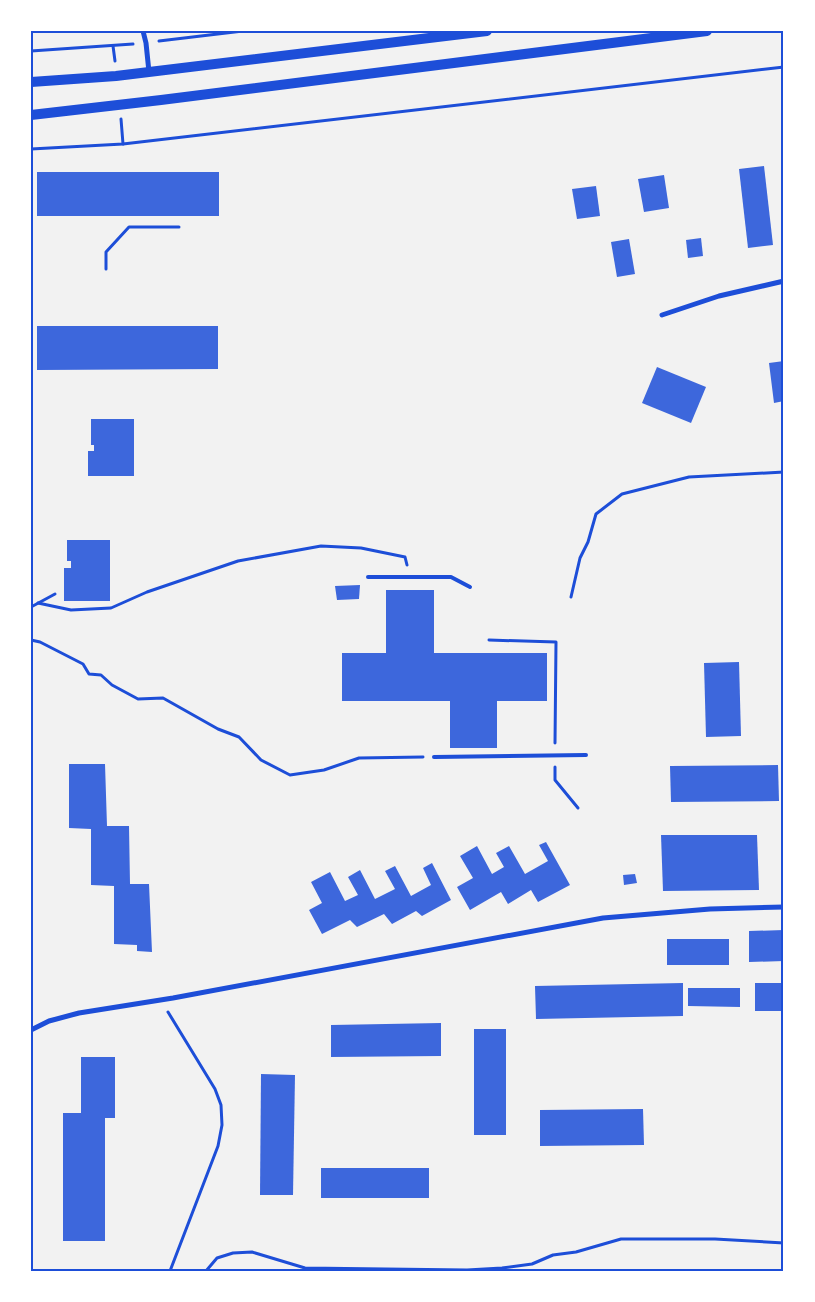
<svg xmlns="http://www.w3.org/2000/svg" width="815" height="1302" viewBox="0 0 815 1302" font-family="'Times New Roman',serif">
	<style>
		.building { fill: #3d67dc }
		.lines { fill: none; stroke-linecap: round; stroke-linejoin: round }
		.path { stroke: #1d4ed8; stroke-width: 3 }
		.service { stroke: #1d4ed8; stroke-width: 4 }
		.minor { stroke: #1d4ed8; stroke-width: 5 }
		.secondary { stroke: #1d4ed8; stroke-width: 10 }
		.neatline { fill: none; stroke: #1d4ed8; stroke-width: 2 }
	</style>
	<rect width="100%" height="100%" fill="#f2f2f2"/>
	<g class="building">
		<path d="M 781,103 L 784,103 L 784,124 L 782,124 Z"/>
		<path d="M 764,166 L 773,245 L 748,248 L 739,169 Z"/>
		<rect x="37" y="172" width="182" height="44"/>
		<path d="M 664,175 L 669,208 L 644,212 L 638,179 Z"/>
		<path d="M 596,186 L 600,216 L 577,219 L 572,189 Z"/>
		<path d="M 701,238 L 703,256 L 688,258 L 686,240 Z"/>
		<path d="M 629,239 L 635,274 L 617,277 L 611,242 Z"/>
		<path d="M 37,326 L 218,326 L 218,369 L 37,370 Z"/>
		<path d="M 784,361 L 784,401 L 774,403 L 769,363 Z"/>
		<path d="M 657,367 L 706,387 L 691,423 L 642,403 Z"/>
		<path d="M 91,419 L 134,419 L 134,476 L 88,476 L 88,451 L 94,451 L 94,445 L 91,445 Z"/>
		<path d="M 67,540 L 110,540 L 110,601 L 64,601 L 64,568 L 71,568 L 71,561 L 67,561 Z"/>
		<path d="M 360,585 L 359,599 L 337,600 L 335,586 Z"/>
		<path d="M 386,590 L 434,590 L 434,653 L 547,653 L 547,701 L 497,701 L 497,748 L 450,748 L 450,701 L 342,701 L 342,653 L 386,653 Z"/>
		<path d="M 739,662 L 741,736 L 706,737 L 704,663 Z"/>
		<path d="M 69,764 L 105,764 L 107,826 L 129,826 L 130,884 L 149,884 L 152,952 L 137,951 L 137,945 L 114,944 L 114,886 L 91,885 L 91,829 L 69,828 Z"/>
		<path d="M 778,765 L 779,801 L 671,802 L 670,766 Z"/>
		<path d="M 661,835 L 757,835 L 759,890 L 663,891 Z"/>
		<path d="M 546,842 L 570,885 L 538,902 L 531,890 L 508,904 L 501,892 L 470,910 L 457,887 L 473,878 L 460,856 L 477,846 L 492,874 L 504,867 L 496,853 L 509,846 L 525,874 L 548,861 L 539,845 Z"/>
		<path d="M 432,863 L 451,900 L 422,916 L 416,911 L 392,924 L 384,914 L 357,927 L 350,920 L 322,934 L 309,910 L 322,903 L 311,882 L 330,872 L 345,901 L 358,895 L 348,877 L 360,870 L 375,899 L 395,889 L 385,871 L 395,866 L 411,896 L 431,885 L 423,868 Z"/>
		<path d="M 635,874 L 637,883 L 624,885 L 623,875 Z"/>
		<path d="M 784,930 L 784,961 L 749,962 L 749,931 Z"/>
		<rect x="667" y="939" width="62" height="26"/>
		<path d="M 683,983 L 683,1016 L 536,1019 L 535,986 Z"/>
		<rect x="755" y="983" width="29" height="28"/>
		<path d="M 688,988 L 740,988 L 740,1007 L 688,1006 Z"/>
		<path d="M 441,1023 L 441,1056 L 331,1057 L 331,1025 Z"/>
		<rect x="474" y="1029" width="32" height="106"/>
		<path d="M 81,1057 L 115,1057 L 115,1118 L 105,1118 L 105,1241 L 63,1241 L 63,1113 L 81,1113 Z"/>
		<path d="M 261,1074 L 295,1075 L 293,1195 L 260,1195 Z"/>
		<path d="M 643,1109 L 644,1145 L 540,1146 L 540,1110 Z"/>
		<rect x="321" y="1168" width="108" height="30"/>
	</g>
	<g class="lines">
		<g class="path">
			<path d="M 159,41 L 243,31"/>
			<path d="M 113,46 L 115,61"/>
			<path d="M 31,51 L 133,44"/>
			<path d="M 121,119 L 123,144"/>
			<path d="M 31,149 L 123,144 L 784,67"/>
			<path d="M 106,269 L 106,252 L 129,227 L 179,227"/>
			<path d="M 571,597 L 580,558 L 588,542 L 596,514 L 622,494 L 689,477 L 784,472"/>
			<path d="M 38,603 L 71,610 L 111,608 L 147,592 L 238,561 L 321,546 L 361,548 L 405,557 L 407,565"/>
			<path d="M 31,607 L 55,594"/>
			<path d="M 31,640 L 40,642 L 83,664 L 89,674 L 101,675 L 112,685 L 138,699 L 163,698 L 218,729 L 239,737 L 261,760 L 290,775 L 324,770 L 359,758 L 423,757"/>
			<path d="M 489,640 L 556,642 L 555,743"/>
			<path d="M 555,767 L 555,780 L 578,808"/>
			<path d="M 168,1012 L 215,1089 L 221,1105 L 222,1125 L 218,1146 L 170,1271"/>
			<path d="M 206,1271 L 217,1258 L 233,1253 L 252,1252 L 305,1268 L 467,1270 L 502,1268 L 532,1264 L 553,1255 L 576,1252 L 621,1239 L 715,1239 L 784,1243"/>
		</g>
		<g class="service">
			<path d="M 368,577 L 451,577 L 470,587"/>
			<path d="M 434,757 L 586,755"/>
		</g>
		<g class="minor">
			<path d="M 143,31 L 146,43 L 149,72"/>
			<path d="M 662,315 L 719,296 L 784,281"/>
			<path d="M 31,1030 L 49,1021 L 79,1013 L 173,998 L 603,918 L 710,909 L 784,907"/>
		</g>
		<g class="secondary">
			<path d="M 31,82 L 116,76 L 487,31"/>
			<path d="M 31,115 L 161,100 L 707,31"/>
		</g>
	</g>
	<rect width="815" height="1302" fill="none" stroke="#ffffff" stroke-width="65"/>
	<rect x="32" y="32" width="750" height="1238" class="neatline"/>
</svg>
